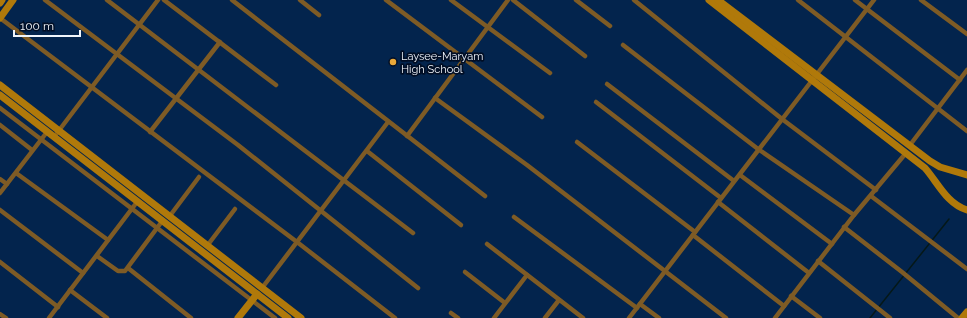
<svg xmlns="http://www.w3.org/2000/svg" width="967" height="318" viewBox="0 0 967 318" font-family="Raleway,sans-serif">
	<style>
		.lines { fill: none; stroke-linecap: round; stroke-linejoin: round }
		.stream { stroke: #051818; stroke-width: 1.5 }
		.street { stroke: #7e5b25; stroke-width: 4.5 }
		.secondary { stroke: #b0790a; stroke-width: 7 }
		.poi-dot { fill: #eba93a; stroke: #010e25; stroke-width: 1.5 }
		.labels { text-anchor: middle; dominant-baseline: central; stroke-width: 3.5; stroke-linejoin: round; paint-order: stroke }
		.poi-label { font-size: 11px; fill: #f0f5fc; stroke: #010e25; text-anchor: start }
	</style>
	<rect width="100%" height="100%" fill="#03244d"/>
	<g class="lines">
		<path class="stream" d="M 870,318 L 949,219"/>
		<g class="street">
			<path d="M 45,0 L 238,145 L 418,288"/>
			<path d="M 107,0 L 413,233"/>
			<path d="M 164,0 L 276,85"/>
			<path d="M 232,0 L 485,196"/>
			<path d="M 300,0 L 319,15"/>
			<path d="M 386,0 L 542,117"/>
			<path d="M 451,0 L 550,73"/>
			<path d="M 513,0 L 585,56"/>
			<path d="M 576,0 L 610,26"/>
			<path d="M 634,0 L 782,119 L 876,190"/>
			<path d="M 798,0 L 967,131"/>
			<path d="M 855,0 L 960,80"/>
			<path d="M 921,0 L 967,34"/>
			<path d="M 0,18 L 297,242 L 395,318"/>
			<path d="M 623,45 L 758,149 L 854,215"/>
			<path d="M 607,84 L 734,181"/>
			<path d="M 435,98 L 527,165 L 726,318"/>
			<path d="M 596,102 L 721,198"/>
			<path d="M 0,108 L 275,318"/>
			<path d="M 0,125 L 32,150"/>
			<path d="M 150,132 L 220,42"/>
			<path d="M 407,136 L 508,0"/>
			<path d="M 54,137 L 158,0"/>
			<path d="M 577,142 L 695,232"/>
			<path d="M 910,145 L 967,70"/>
			<path d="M 367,151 L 461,225"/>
			<path d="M 16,173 L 108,240"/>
			<path d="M 740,175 L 832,244"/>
			<path d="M 0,179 L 7,184"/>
			<path d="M 0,193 L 47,132"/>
			<path d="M 871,196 L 967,269"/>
			<path d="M 718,202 L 809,273"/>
			<path d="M 0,210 L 83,273"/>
			<path d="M 169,217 L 199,177"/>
			<path d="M 514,217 L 637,308"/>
			<path d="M 844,227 L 902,272 L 958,318"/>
			<path d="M 693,235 L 784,306"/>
			<path d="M 487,244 L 583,318"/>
			<path d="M 207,246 L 235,209"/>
			<path d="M 97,256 L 118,271 L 125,271 L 163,220"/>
			<path d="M 818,261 L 890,318"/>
			<path d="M 0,262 L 58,307"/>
			<path d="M 128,268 L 191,318"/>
			<path d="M 465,272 L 505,303"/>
			<path d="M 262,288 L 388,122"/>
			<path d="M 70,290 L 107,318"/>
			<path d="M 791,296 L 820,318"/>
			<path d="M 640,304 L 659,318"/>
			<path d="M 451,313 L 458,318"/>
			<path d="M 0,314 L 6,318"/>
			<path d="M 49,318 L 137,202"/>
			<path d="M 494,318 L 527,275"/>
			<path d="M 545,318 L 559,300"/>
			<path d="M 629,318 L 874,0"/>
			<path d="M 775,318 L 854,215 L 906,153"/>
		</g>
		<g class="secondary">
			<path d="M 709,0 L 925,168 C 938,183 947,204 967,210"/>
			<path d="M 718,0 L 930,161 L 940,167 L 967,175"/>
			<path d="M 0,3 L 2,0"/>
			<path d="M 0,18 L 13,0"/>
			<path d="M 0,85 L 301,318"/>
			<path d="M 0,95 L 288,318"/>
			<path d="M 238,318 L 257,294"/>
			<path d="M 962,318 L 967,312"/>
		</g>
	</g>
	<circle class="poi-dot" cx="393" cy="62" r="4"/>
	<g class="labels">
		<g class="poi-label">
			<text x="401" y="56">Laysee-Maryam<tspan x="401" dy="13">High School</tspan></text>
		</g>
	</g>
	<path d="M14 30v6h66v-6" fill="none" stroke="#f0f5fc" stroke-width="2"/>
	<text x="20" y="30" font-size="12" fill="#f0f5fc" stroke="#010e25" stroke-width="3" paint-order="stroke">100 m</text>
</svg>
